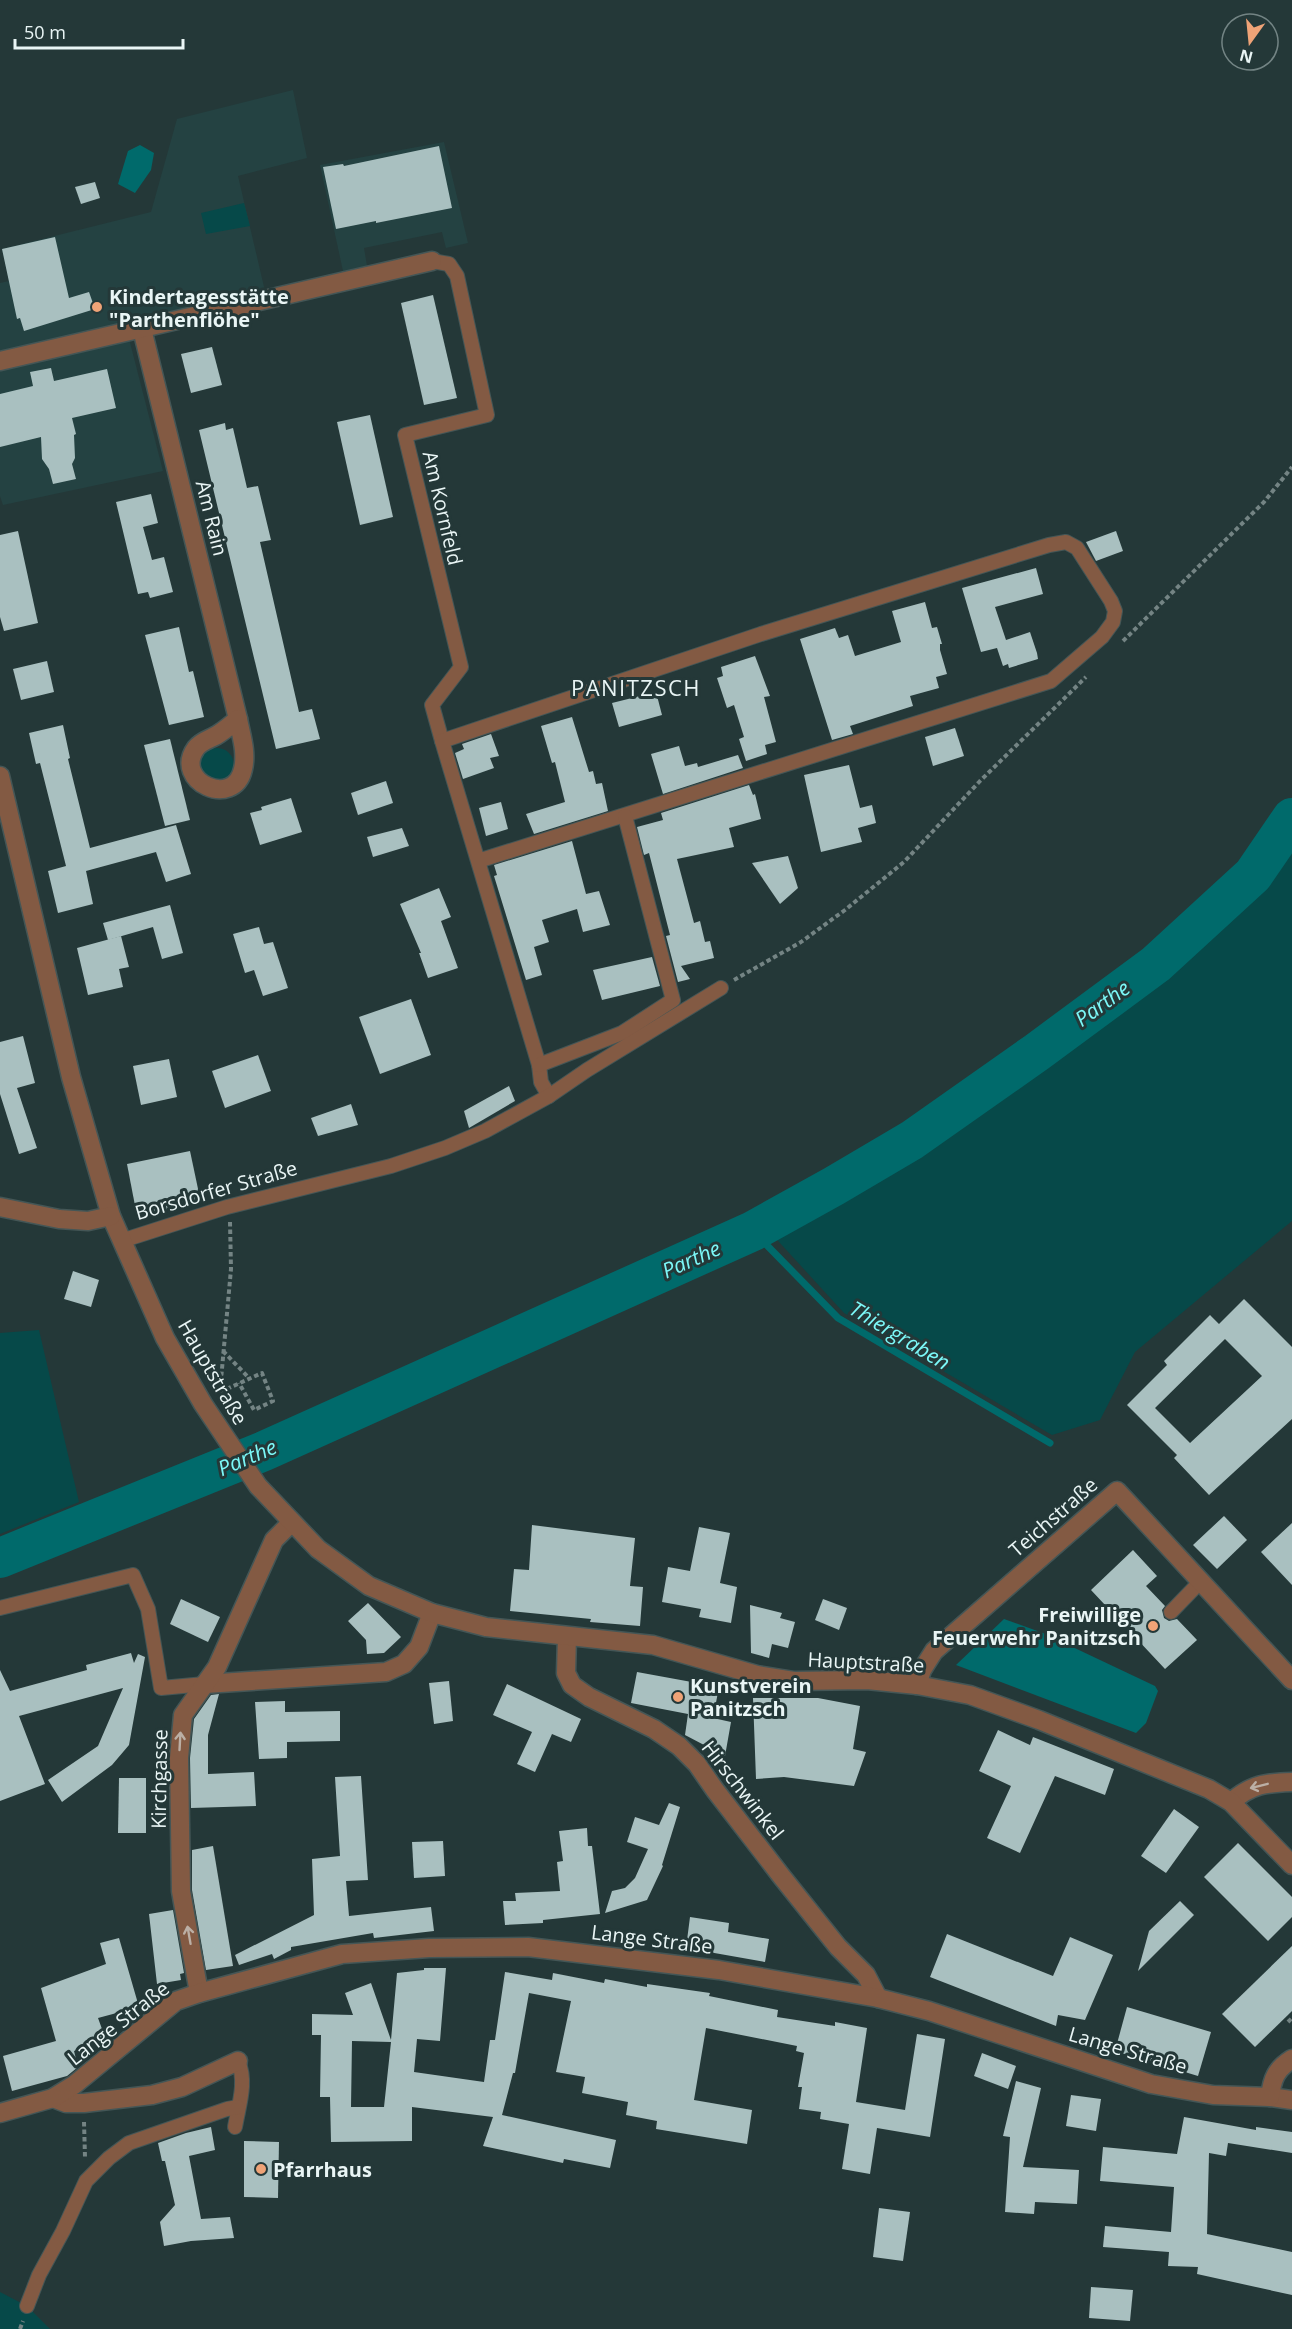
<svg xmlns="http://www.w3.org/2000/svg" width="1292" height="2329" viewBox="0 0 1292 2329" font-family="'Open Sans',sans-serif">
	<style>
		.built { fill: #244242 }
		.green { fill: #064949 }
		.water { fill: #006a6b }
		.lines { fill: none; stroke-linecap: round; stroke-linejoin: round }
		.stream { stroke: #006a6b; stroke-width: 7 }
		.river { stroke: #006a6b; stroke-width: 40 }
		.building { fill: #a9c0c0; fill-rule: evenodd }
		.service-casing { stroke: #445656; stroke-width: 16 }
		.minor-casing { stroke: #445656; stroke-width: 21 }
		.tertiary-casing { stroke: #445656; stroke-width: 21 }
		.path { stroke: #748484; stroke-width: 4; stroke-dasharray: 4.5 3; stroke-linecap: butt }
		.service { stroke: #835a43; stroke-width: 14 }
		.minor { stroke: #835a43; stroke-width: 18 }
		.tertiary { stroke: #835a43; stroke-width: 18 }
		.oneway { stroke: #bbafa5 }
		.poi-dot { fill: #efa377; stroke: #243838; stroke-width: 2 }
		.labels { text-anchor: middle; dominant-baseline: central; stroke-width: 6; stroke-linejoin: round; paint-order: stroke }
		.poi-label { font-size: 20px; font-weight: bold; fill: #e9f5f5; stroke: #243838; text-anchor: start }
		.street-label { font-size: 20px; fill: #e9f5f5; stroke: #243838 }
		.water-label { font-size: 21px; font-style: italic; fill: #7cf8f8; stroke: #243838 }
		.quarter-label { font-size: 22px; letter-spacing: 1.5px; fill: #e9f5f5; stroke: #243838 }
	</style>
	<rect width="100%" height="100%" fill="#243838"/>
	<g class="built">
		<path d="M 293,90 L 307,158 L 238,176 L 265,291 L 125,323 L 163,471 L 3,505 L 0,496 L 0,283 L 9,281 L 2,249 L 151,212 L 177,119 Z"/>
		<path d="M 444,142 L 468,243 L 446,248 L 442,232 L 364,248 L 367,266 L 343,271 L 320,165 Z"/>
	</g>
	<g class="green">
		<path d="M 244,203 L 250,226 L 206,234 L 201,213 Z"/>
		<circle cx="217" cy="765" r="17"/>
		<path d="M 1292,840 L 1292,1221 L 1135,1352 L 1100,1420 L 1052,1435 L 844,1313 L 769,1231 L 940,1136 L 1152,980 L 1262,880 Z"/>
		<path d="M 39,1330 L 79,1502 L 0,1534 L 0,1333 Z"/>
		<path d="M 0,2292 L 27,2306 L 50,2329 L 0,2329 Z"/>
	</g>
	<g class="water">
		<path d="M 140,145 L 154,153 L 151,170 L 135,193 L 118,184 L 128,151 Z"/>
		<path d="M 1004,1619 L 1043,1633 L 1155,1686 L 1158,1691 L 1146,1723 L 1136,1733 L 956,1665 Z"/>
	</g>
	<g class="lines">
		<path class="stream" d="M 753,1231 L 838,1318 L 1050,1443"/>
		<path class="river" d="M 0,1558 L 264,1451 L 753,1231 L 834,1186 L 912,1140 L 1037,1052 L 1156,964 L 1253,875 L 1292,818"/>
	</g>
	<g class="building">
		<path d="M 439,146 L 452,208 L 376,223 L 376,221 L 336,229 L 323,167 L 343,164 L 344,166 Z"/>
		<path d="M 95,182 L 100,198 L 81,204 L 75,187 Z"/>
		<path d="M 55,237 L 69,298 L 89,292 L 95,309 L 24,331 L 20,318 L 17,319 L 2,249 Z"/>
		<path d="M 433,295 L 457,398 L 424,405 L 401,303 Z"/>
		<path d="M 212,347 L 222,385 L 191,393 L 181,354 Z"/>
		<path d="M 51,368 L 54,381 L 107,369 L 116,408 L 72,418 L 76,434 L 74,435 L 75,458 L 72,464 L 76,479 L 53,484 L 49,469 L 42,459 L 41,437 L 0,447 L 0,394 L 33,386 L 30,372 Z"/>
		<path d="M 370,415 L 393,517 L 360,525 L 337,422 Z"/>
		<path d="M 225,423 L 226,430 L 233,428 L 247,488 L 258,486 L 271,540 L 260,542 L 299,712 L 312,709 L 320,739 L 276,749 L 199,430 Z"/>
		<path d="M 151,494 L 158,523 L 143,527 L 152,560 L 164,557 L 173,592 L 150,598 L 148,592 L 138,594 L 116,502 Z"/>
		<path d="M 18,531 L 38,623 L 4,631 L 0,617 L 0,535 Z"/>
		<path d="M 1116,531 L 1123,551 L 1096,561 L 1086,542 Z"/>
		<path d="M 1036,568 L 1043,594 L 995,607 L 1006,640 L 1030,632 L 1037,653 L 1038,659 L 1009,668 L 1008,664 L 1003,666 L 997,648 L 981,652 L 962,588 Z"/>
		<path d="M 925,602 L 932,628 L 937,627 L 942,644 L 940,644 L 940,650 L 947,674 L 936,677 L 939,688 L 910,696 L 913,706 L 850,726 L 853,734 L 832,740 L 800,639 L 835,628 L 839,638 L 848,635 L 855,656 L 901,642 L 892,611 Z"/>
		<path d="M 179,627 L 189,672 L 193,671 L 204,717 L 169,725 L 145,635 Z"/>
		<path d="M 755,656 L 770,696 L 764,697 L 776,742 L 765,745 L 767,754 L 746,761 L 739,739 L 744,737 L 734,705 L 727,708 L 717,678 L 723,676 L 721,667 Z"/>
		<path d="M 47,661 L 54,692 L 21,700 L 13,669 Z"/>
		<path d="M 656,692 L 662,715 L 619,727 L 612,703 Z"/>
		<path d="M 572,717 L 589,772 L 593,771 L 596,784 L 602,783 L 608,811 L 534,834 L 526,814 L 565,802 L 555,762 L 552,763 L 541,726 Z"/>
		<path d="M 63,725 L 70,758 L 68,759 L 90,848 L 176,825 L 191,874 L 166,882 L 156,852 L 86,871 L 93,904 L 58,913 L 48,871 L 66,866 L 40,763 L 36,764 L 29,733 Z"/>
		<path d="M 955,728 L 964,756 L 933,766 L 925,737 Z"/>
		<path d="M 491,734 L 499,756 L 490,758 L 494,768 L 463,779 L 455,753 L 464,749 L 462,744 Z"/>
		<path d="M 170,739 L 190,820 L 165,826 L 144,745 Z"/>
		<path d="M 679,746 L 685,766 L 697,763 L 698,767 L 738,755 L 743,768 L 663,794 L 651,754 Z"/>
		<path d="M 849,765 L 860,808 L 872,805 L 876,823 L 858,828 L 862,842 L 821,852 L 804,775 Z"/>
		<path d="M 386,781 L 393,803 L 358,815 L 351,793 Z"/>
		<path d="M 749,785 L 753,795 L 755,794 L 761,819 L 729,828 L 734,847 L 677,859 L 694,923 L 700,921 L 705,942 L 710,941 L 714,958 L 681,966 L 690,979 L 678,982 L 666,936 L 670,935 L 649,853 L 644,855 L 637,827 L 663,820 L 661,813 Z"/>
		<path d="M 291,798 L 302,832 L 260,845 L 250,813 L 262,810 L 261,807 Z"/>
		<path d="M 501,802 L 508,829 L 486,836 L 479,808 Z"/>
		<path d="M 402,828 L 409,846 L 373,857 L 367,837 Z"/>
		<path d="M 572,841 L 586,894 L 599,891 L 610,925 L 583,932 L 577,909 L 542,920 L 549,942 L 534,947 L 542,975 L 526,980 L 494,876 L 497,875 L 494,865 Z"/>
		<path d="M 788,856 L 798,888 L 780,904 L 752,863 Z"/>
		<path d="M 439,888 L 451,917 L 441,921 L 458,968 L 428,978 L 419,953 L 421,953 L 400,904 Z"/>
		<path d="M 170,905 L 183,953 L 162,959 L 153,927 L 108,940 L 103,923 Z"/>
		<path d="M 259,927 L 264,944 L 273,942 L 288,988 L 263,996 L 254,970 L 245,973 L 233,934 Z"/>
		<path d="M 121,936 L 129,967 L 119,969 L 123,987 L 88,995 L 77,948 Z"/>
		<path d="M 652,957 L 660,986 L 602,1000 L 593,970 Z"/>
		<path d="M 411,999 L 431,1055 L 380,1074 L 359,1017 Z"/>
		<path d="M 23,1036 L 35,1083 L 17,1088 L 37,1148 L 19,1154 L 0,1094 L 0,1042 Z"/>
		<path d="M 258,1055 L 271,1091 L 225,1108 L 212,1071 Z"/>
		<path d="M 169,1059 L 177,1097 L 141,1105 L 133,1066 Z"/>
		<path d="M 509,1086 L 515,1101 L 469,1128 L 464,1111 Z"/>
		<path d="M 351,1104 L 358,1125 L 318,1136 L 311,1118 Z"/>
		<path d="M 190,1151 L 201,1203 L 137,1216 L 127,1164 Z"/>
		<path d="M 73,1271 L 99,1280 L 91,1307 L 64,1299 Z"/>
		<path d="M 1244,1299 L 1292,1347 L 1292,1419 L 1209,1495 L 1174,1458 L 1177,1455 L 1127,1405 L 1167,1365 L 1164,1361 L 1210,1315 L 1219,1324 ZM 1225,1339 L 1262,1376 L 1190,1443 L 1155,1408 Z"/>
		<path d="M 1224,1516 L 1247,1540 L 1217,1569 L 1193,1545 Z"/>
		<path d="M 1292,1523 L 1292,1585 L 1261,1552 Z"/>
		<path d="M 532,1525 L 635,1538 L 630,1586 L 643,1587 L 640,1626 L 590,1622 L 591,1619 L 510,1611 L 514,1569 L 529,1570 Z"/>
		<path d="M 699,1527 L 730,1533 L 720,1583 L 737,1587 L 731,1623 L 699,1617 L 701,1609 L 662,1602 L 668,1567 L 690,1571 Z"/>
		<path d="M 1133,1550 L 1157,1576 L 1146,1586 L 1165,1606 L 1162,1610 L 1164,1618 L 1169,1621 L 1177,1619 L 1197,1640 L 1165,1669 L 1091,1590 Z"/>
		<path d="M 181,1599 L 220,1617 L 208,1642 L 170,1624 Z"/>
		<path d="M 823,1599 L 847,1608 L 839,1630 L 815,1620 Z"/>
		<path d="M 368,1603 L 401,1637 L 384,1653 L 367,1654 L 366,1640 L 348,1621 Z"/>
		<path d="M 750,1605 L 782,1613 L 780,1618 L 795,1622 L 788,1648 L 772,1644 L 769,1658 L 751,1653 Z"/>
		<path d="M 131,1653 L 134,1663 L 138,1654 L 145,1657 L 129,1745 L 112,1765 L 62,1802 L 48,1780 L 98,1746 L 123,1688 L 19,1716 L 45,1784 L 0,1801 L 0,1670 L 10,1691 L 87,1670 L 86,1665 Z"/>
		<path d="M 637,1672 L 719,1687 L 713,1718 L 731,1722 L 725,1756 L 685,1735 L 688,1714 L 631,1703 Z"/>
		<path d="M 449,1681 L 453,1721 L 434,1724 L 429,1683 Z"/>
		<path d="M 507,1684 L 581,1719 L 571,1742 L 552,1734 L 535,1772 L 517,1764 L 532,1732 L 493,1715 Z"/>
		<path d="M 219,1694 L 208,1735 L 208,1774 L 254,1772 L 256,1806 L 191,1808 L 190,1758 L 194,1719 L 211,1695 Z"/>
		<path d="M 753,1698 L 818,1698 L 860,1706 L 853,1749 L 866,1752 L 854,1786 L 784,1777 L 756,1779 Z"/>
		<path d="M 285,1701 L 285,1712 L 340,1711 L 340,1741 L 287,1742 L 287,1758 L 259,1759 L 255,1702 Z"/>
		<path d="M 998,1730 L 1030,1745 L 1033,1737 L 1114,1769 L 1105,1795 L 1055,1776 L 1020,1853 L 987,1838 L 1011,1786 L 979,1771 Z"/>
		<path d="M 361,1776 L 368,1880 L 346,1881 L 349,1916 L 431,1907 L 434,1931 L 374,1938 L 373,1933 L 291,1947 L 291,1950 L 274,1959 L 272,1954 L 239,1965 L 235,1955 L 314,1915 L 312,1859 L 340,1856 L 335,1777 Z"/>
		<path d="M 119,1778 L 146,1778 L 146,1833 L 118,1833 Z"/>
		<path d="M 669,1803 L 680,1807 L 662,1865 L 663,1866 L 647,1900 L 605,1913 L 612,1891 L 625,1888 L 635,1878 L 648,1849 L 627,1842 L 635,1817 L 659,1825 Z"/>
		<path d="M 1174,1809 L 1199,1827 L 1166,1873 L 1141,1856 Z"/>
		<path d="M 587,1828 L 588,1846 L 592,1846 L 600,1914 L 543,1920 L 543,1923 L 505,1925 L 503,1901 L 516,1901 L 515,1893 L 560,1891 L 557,1862 L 563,1861 L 559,1831 Z"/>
		<path d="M 443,1841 L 445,1876 L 414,1878 L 412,1842 Z"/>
		<path d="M 1238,1843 L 1292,1897 L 1292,1917 L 1268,1941 L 1204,1877 Z"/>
		<path d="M 213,1846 L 233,1966 L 206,1970 L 192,1890 L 192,1850 Z"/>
		<path d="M 1180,1901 L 1194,1915 L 1138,1971 L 1149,1931 Z"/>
		<path d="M 173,1910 L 184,1973 L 180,1974 L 181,1980 L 157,1984 L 149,1914 Z"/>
		<path d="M 690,1917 L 729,1923 L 728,1932 L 769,1939 L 765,1962 L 686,1948 Z"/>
		<path d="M 947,1934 L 1053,1976 L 1070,1937 L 1113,1955 L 1085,2020 L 1058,2015 L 1056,2026 L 930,1977 Z"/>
		<path d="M 119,1938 L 139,2007 L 98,2018 L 106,2040 L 74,2051 L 78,2067 L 67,2076 L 12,2091 L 3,2056 L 56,2041 L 41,1988 L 106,1964 L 100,1943 Z"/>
		<path d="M 1292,1946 L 1292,2011 L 1255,2047 L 1222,2014 Z"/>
		<path d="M 424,1968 L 446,1968 L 440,2041 L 417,2039 L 414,2072 L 484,2082 L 490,2040 L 495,2040 L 505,1972 L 552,1980 L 553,1973 L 604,1983 L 605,1979 L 647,1987 L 647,1984 L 710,1993 L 709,1996 L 778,2010 L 777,2017 L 835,2026 L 835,2022 L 867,2028 L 856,2102 L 905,2110 L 917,2034 L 945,2039 L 930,2137 L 877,2128 L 870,2174 L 842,2169 L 849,2124 L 820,2119 L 821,2112 L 799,2109 L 802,2087 L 798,2087 L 804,2053 L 796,2051 L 797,2046 L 706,2028 L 694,2100 L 752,2110 L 747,2144 L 656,2129 L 657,2121 L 626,2115 L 628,2102 L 582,2093 L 585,2077 L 556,2072 L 571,2001 L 529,1993 L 515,2073 L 513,2073 L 502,2115 L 616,2140 L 610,2168 L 564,2159 L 563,2163 L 483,2146 L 493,2117 L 412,2107 L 412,2141 L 331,2142 L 330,2097 L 320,2097 L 321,2035 L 312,2035 L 312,2014 L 353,2015 L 345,1993 L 371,1983 L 391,2040 L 397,1973 L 424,1970 ZM 352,2041 L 391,2042 L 384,2107 L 351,2107 Z"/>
		<path d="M 1127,2007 L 1211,2032 L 1198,2076 L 1115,2051 Z"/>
		<path d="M 982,2053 L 1016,2066 L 1008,2089 L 974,2076 Z"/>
		<path d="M 1016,2081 L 1041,2088 L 1023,2167 L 1079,2170 L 1077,2204 L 1035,2202 L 1034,2214 L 1005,2212 L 1010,2137 L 1003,2136 Z"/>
		<path d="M 1071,2095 L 1101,2099 L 1096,2131 L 1066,2126 Z"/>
		<path d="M 1184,2117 L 1256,2130 L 1256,2127 L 1292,2132 L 1292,2153 L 1228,2143 L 1226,2156 L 1209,2153 L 1207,2234 L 1292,2252 L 1292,2295 L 1197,2274 L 1198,2267 L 1168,2266 L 1169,2252 L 1103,2247 L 1105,2226 L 1171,2232 L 1174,2187 L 1100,2181 L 1103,2147 L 1177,2154 Z"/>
		<path d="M 211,2127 L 215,2150 L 189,2156 L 201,2219 L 230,2217 L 234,2238 L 191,2241 L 164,2246 L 160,2222 L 175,2205 L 165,2161 L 162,2161 L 158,2143 L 186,2133 Z"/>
		<path d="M 244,2141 L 279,2142 L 278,2198 L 244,2197 Z"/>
		<path d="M 879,2208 L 910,2212 L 903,2261 L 873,2257 Z"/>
		<path d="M 1091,2287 L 1133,2290 L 1130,2321 L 1089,2318 Z"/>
	</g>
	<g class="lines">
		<g class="service-casing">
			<g id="service">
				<path d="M 432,261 L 449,264 L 457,276 L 487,415 L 405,435 L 461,667 L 432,705 L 442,741"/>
				<path d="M 478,861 L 1051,681 L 1102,637 L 1113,622 L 1115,611 L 1111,601 L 1077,548 L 1066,542 L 1049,545 L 761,634 L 442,741 L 539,1065 L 541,1082 L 549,1096"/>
				<path d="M 539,1065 L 622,1033 L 673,1000 L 625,816"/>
				<path d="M 121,1241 L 227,1207 L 391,1166 L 445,1148 L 485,1131 L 549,1096 L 587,1070 L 721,988"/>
				<path d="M 0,1608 L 133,1575 L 148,1609 L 161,1688 L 205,1684"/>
				<path d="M 1171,1612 L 1200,1582"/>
				<path d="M 235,2127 C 239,2104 247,2082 238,2061"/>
				<path d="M 27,2306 L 39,2275 L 63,2231 L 86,2181 L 109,2158 L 129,2143 L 227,2109 L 238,2107"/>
			</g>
		</g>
		<g class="minor-casing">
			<g id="minor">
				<path d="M 142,329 L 238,719"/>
				<path d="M 0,361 L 432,261"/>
				<path d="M 238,719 C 241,735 247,752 243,769 C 234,810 172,781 196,748 C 202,740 212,739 220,733 C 226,729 232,724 238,719 Z"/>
				<path d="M 567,1637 L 566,1673 L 572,1685 L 589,1697 L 654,1729 L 679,1746 L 697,1764 L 715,1790 L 782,1877 L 838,1947 L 866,1975 L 878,1998"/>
				<path d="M 205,1684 L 386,1672 L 404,1664 L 419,1647 L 432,1613"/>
				<path d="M 917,1685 L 922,1670 L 934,1651 L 1117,1491 L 1292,1680"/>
				<path d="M 1231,1802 C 1252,1784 1265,1783 1292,1782"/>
				<path d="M 199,1993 L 181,1891 L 179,1758 L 183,1715 L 217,1667 L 274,1540 L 291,1523"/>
				<path d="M 1270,2097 L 1292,2100"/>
				<path d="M 53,2098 L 66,2103 L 84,2103 L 152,2095 L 182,2087 L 238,2061"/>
				<path d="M 0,2113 L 53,2098 L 74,2085 L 176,2001 L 199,1993 L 342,1954 L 429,1948 L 528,1947 L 719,1970 L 878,1998 L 929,2011 L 1151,2084 L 1213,2095 L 1270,2097 C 1272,2079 1276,2069 1292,2059"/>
			</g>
		</g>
		<g class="tertiary-casing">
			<g id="tertiary">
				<path d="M 0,776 L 71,1077 L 111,1216 L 165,1338 L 203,1404 L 258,1486 L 318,1549 L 369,1586 L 432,1613 L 486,1627 L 653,1645 L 757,1675 L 794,1681 L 867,1680 L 917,1685 L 970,1695 L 1039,1720 L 1209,1789 L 1231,1802 L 1292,1865"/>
				<path d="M 0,1207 L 59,1219 L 88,1221 L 111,1216"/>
			</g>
		</g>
		<g class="path">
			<path d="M 1123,641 L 1264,502 L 1292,467"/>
			<path d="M 734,980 L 801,942 L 845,910 L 904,862 L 980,781 L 1086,677"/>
			<path d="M 223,1351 L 249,1378"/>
			<path d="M 220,1391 L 231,1269 L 230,1222"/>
			<path d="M 220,1392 L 262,1373 L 273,1401 L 254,1410 L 239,1383"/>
			<path d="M 1288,2022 L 1292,2018"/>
			<path d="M 84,2122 L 85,2157"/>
			<path d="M 20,2329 L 23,2321"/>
		</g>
		<use href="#service" class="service"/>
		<use href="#minor" class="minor"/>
		<use href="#tertiary" class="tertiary"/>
	</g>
	<defs><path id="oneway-shaft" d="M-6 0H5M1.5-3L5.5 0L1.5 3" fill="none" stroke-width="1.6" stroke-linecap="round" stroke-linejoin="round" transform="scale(1.5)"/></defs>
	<g class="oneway">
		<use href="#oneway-shaft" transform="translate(180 1741) rotate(-87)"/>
		<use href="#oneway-shaft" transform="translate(1259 1786) rotate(166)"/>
		<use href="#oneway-shaft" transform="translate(189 1935) rotate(-100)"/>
	</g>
	<g class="poi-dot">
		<circle cx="97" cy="307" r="6"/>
		<circle cx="1153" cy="1626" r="6"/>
		<circle cx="678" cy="1697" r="6"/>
		<circle cx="261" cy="2169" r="6"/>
	</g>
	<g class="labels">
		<g class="poi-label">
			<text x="109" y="296">Kindertagesstätte<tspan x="109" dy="23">"Parthenflöhe"</tspan></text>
			<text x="1141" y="1614" text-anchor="end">Freiwillige<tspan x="1141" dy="23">Feuerwehr Panitzsch</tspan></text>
			<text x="690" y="1685">Kunstverein<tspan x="690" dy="23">Panitzsch</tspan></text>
			<text x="273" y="2169">Pfarrhaus</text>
		</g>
		<g class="street-label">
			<text transform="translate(443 508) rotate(77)">Am Kornfeld</text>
			<text transform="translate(212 518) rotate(76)">Am Rain</text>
			<text transform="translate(216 1190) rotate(-16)">Borsdorfer Straße</text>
			<text transform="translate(213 1372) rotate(60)">Hauptstraße</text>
			<text transform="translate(1053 1517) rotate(-41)">Teichstraße</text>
			<text transform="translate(866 1662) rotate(3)">Hauptstraße</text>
			<text transform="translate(159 1779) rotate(-89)">Kirchgasse</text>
			<text transform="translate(743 1790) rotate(52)">Hirschwinkel</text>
			<text transform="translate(652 1939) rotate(7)">Lange Straße</text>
			<text transform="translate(118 2023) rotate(-38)">Lange Straße</text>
			<text transform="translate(1128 2050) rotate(16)">Lange Straße</text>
		</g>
		<g class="water-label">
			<text transform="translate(1102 1003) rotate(-36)">Parthe</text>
			<text transform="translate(691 1259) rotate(-24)">Parthe</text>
			<text transform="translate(900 1335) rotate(31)">Thiergraben</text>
			<text transform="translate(247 1457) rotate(-23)">Parthe</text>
		</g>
		<g class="quarter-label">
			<text x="636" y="687">PANITZSCH</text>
		</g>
	</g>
	<g transform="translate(1250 42) rotate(195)"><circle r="28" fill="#243838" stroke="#738484" stroke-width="1.5"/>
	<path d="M0-4.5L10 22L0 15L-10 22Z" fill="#efa377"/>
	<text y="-9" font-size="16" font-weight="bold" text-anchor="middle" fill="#e9f5f5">N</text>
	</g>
	<path d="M15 39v9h168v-9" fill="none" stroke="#e9f5f5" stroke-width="3"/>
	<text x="24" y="39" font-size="18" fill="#e9f5f5" stroke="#243838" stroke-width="4.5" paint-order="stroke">50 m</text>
</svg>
